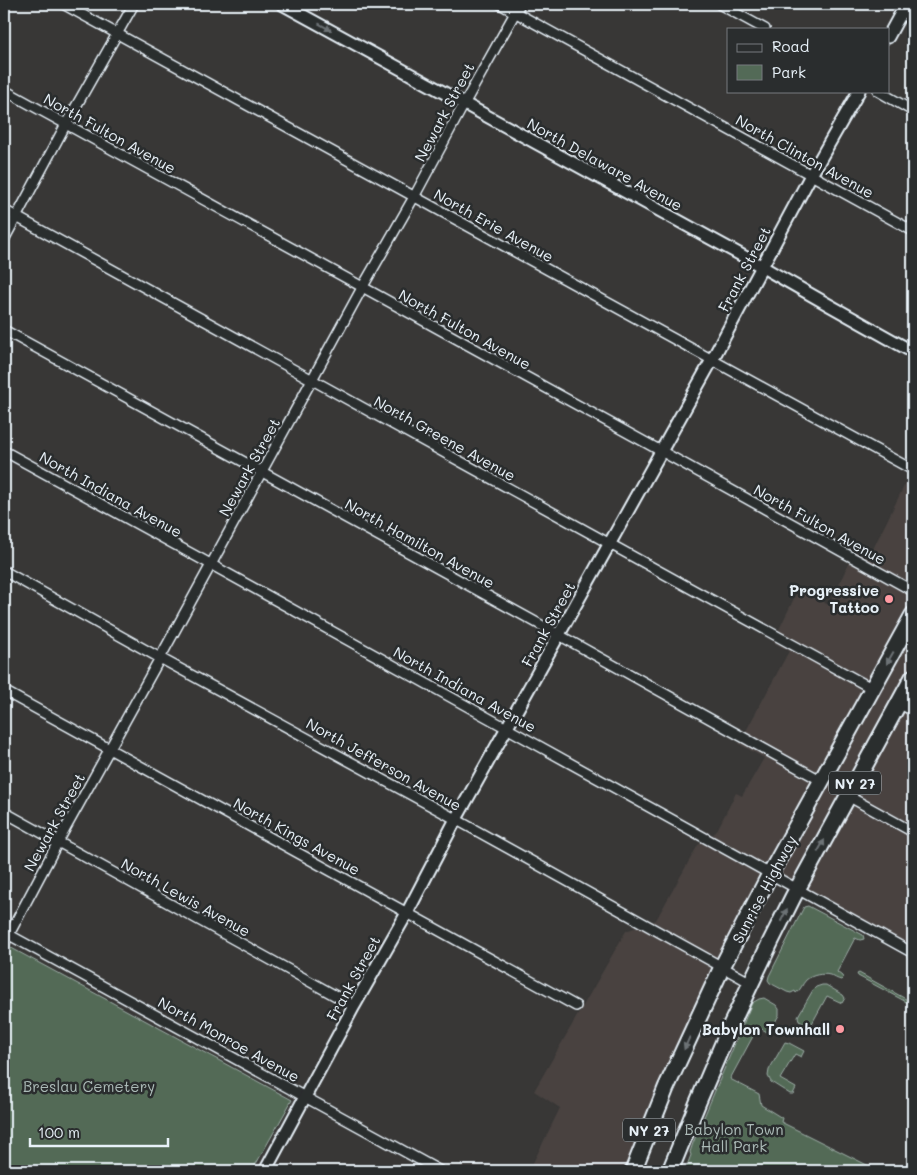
<svg xmlns="http://www.w3.org/2000/svg" width="917" height="1175" viewBox="0 0 917 1175" font-family="Mali,sans-serif">
	<style>
		.built { fill: #484240 }
		.green { fill: #536a57; stroke: #9eaea8 }
		.lines { fill: none; stroke-linecap: round; stroke-linejoin: round }
		.minor-casing { stroke: #e8f1f8; stroke-width: 12 }
		.tertiary-casing { stroke: #e8f1f8; stroke-width: 15 }
		.trunk-casing { stroke: #e8f1f8; stroke-width: 19 }
		.minor { stroke: #2a2d2e; stroke-width: 9 }
		.tertiary { stroke: #2a2d2e; stroke-width: 11 }
		.trunk { stroke: #2a2d2e; stroke-width: 15 }
		.oneway { fill: #6c7275 }
		.poi-dot { fill: #ff9aa2; stroke: #2a2d2e; stroke-width: 2 }
		.labels { text-anchor: middle; dominant-baseline: central; stroke-width: 5; stroke-linejoin: round; paint-order: stroke }
		.shield { fill: #2a2d2e; stroke: #afb6bb; stroke-width: 1 }
		.shield-label { font-size: 14px; font-weight: bold; fill: #e8f1f8 }
		.street-label { font-size: 15px; fill: #e8f1f8; stroke: #2a2d2e }
		.poi-label { font-size: 15px; font-weight: bold; fill: #e8f1f8; stroke: #2a2d2e; text-anchor: end }
		.park-label { font-size: 15px; fill: #acbbb8; stroke: #2a2d2e }
	</style>
	<rect width="100%" height="100%" fill="#383736"/>
	<filter id="ink" filterUnits="userSpaceOnUse"><feTurbulence type="fractalNoise" baseFrequency=".02" numOctaves="2"/><feDisplacementMap in="SourceGraphic" scale="10" xChannelSelector="R" yChannelSelector="G"/><feConvolveMatrix kernelMatrix="1 2 1 2 8 2 1 2 1" color-interpolation-filters="sRGB"/></filter>
	<g filter="url(#ink)">
		<path class="built" d="M 913,468 L 913,953 L 770,874 L 633,1171 L 529,1171 L 560,1108 L 534,1091 L 626,931 L 656,920 L 698,845 L 716,832 L 736,793 L 742,796 L 764,758 L 739,744 L 789,651 L 773,642 L 798,590 L 829,605 L 855,550 L 869,557 Z"/>
		<g class="green">
			<path d="M 808,906 L 863,935 L 864,939 L 860,940 L 855,938 L 837,972 L 842,976 L 843,978 L 841,980 C 837,979 834,977 830,975 C 822,973 812,975 806,980 C 802,984 801,990 796,993 L 795,991 L 791,993 L 787,992 L 770,983 L 768,980 L 769,976 L 804,907 Z"/>
			<path d="M 4,944 L 292,1100 L 252,1171 L 4,1171 Z"/>
			<path d="M 859,973 L 913,1003 L 913,1005 L 912,1005 L 858,976 L 857,974 Z"/>
			<path d="M 822,985 L 826,985 L 843,995 L 845,998 L 842,1003 L 827,996 L 810,1027 L 799,1021 L 798,1016 L 813,990 L 816,987 Z"/>
			<path d="M 764,998 L 776,1005 L 779,1009 L 779,1015 L 769,1033 L 758,1027 L 730,1079 L 759,1094 L 761,1105 L 782,1118 L 781,1122 L 879,1171 L 685,1171 L 691,1155 L 690,1152 L 693,1143 L 752,1003 L 759,999 Z"/>
			<path d="M 785,1042 L 789,1043 L 804,1051 L 801,1057 L 795,1054 L 780,1079 L 796,1088 L 793,1094 L 790,1094 L 771,1082 L 768,1076 L 769,1070 Z"/>
		</g>
		<g class="lines">
			<g class="minor-casing">
				<g id="minor">
					<path d="M 63,4 L 913,470"/>
					<path d="M 500,4 L 913,231"/>
					<path d="M 719,4 L 765,29"/>
					<path d="M 4,90 L 661,451 L 913,591"/>
					<path d="M 878,91 L 913,111"/>
					<path d="M 4,210 L 873,689"/>
					<path d="M 4,240 L 66,124 L 134,4"/>
					<path d="M 4,330 L 559,635 L 822,781"/>
					<path d="M 4,451 L 203,560 L 913,953"/>
					<path d="M 4,571 L 160,658 L 448,815 L 751,983"/>
					<path d="M 4,691 L 576,1006"/>
					<path d="M 899,703 L 913,711"/>
					<path d="M 848,796 L 913,832"/>
					<path d="M 4,812 L 354,1006"/>
					<path d="M 4,932 L 440,1171"/>
					<path d="M 4,944 L 58,842 L 160,658 L 362,288 L 414,197 L 464,104 L 520,4"/>
				</g>
			</g>
			<g class="tertiary-casing">
				<g id="tertiary">
					<path d="M 282,4 L 752,261 L 829,305 L 913,352"/>
					<path d="M 888,37 L 906,4"/>
					<path d="M 265,1171 L 354,1006 L 407,913 L 456,819 L 712,360 L 811,175 L 859,91"/>
				</g>
			</g>
			<g class="trunk-casing">
				<g id="trunk">
					<path d="M 633,1171 L 666,1088 L 722,967 L 770,874 L 913,615"/>
					<path d="M 670,1171 L 698,1102 L 730,1027 L 771,941 L 793,897 L 913,677"/>
				</g>
			</g>
			<use href="#minor" class="minor"/>
			<use href="#tertiary" class="tertiary"/>
			<use href="#trunk" class="trunk"/>
		</g>
		<defs><path id="oneway-solid" d="M-6-.8H1V-3.2L6.5 0L1 3.2V.8H-6Z" transform="scale(1.25)"/></defs>
		<g class="oneway">
			<use href="#oneway-solid" transform="translate(325 27) rotate(29)"/>
			<use href="#oneway-solid" transform="translate(890 658) rotate(119)"/>
			<use href="#oneway-solid" transform="translate(821 846) rotate(-61)"/>
			<use href="#oneway-solid" transform="translate(784 915) rotate(-63)"/>
			<use href="#oneway-solid" transform="translate(687 1043) rotate(114)"/>
		</g>
	</g>
	<g class="poi-dot">
		<circle cx="889" cy="599" r="5"/>
		<circle cx="840" cy="1029" r="5"/>
	</g>
	<g class="labels">
		<g class="shield">
			<rect x="829" y="771.5" width="52" height="23" rx="4"/>
			<rect x="623" y="1118.5" width="52" height="23" rx="4"/>
		</g>
		<g class="shield-label">
			<text x="855" y="783">NY 27</text>
			<text x="649" y="1130">NY 27</text>
		</g>
		<g class="street-label">
			<text transform="translate(444 112) rotate(-62)">Newark Street</text>
			<text transform="translate(110 133) rotate(29)">North Fulton Avenue</text>
			<text transform="translate(805 156) rotate(29)">North Clinton Avenue</text>
			<text transform="translate(605 164) rotate(29)">North Delaware Avenue</text>
			<text transform="translate(494 225) rotate(29)">North Erie Avenue</text>
			<text transform="translate(744 269) rotate(-62)">Frank Street</text>
			<text transform="translate(465 329) rotate(29)">North Fulton Avenue</text>
			<text transform="translate(445 438) rotate(29)">North Greene Avenue</text>
			<text transform="translate(249 467) rotate(-61)">Newark Street</text>
			<text transform="translate(111 494) rotate(29)">North Indiana Avenue</text>
			<text transform="translate(820 524) rotate(29)">North Fulton Avenue</text>
			<text transform="translate(420 543) rotate(29)">North Hamilton Avenue</text>
			<text transform="translate(548 624) rotate(-61)">Frank Street</text>
			<text transform="translate(465 689) rotate(29)">North Indiana Avenue</text>
			<text transform="translate(384 764) rotate(29)">North Jefferson Avenue</text>
			<text transform="translate(54 822) rotate(-61)">Newark Street</text>
			<text transform="translate(297 836) rotate(29)">North Kings Avenue</text>
			<text transform="translate(764 889) rotate(-62)">Sunrise Highway</text>
			<text transform="translate(186 897) rotate(29)">North Lewis Avenue</text>
			<text transform="translate(353 978) rotate(-61)">Frank Street</text>
			<text transform="translate(229 1039) rotate(29)">North Monroe Avenue</text>
		</g>
		<g class="poi-label">
			<text x="879" y="590">Progressive<tspan x="879" dy="17">Tattoo</tspan></text>
			<text x="830" y="1029">Babylon Townhall</text>
		</g>
		<g class="park-label">
			<text x="89" y="1086">Breslau Cemetery</text>
			<text x="734" y="1129">Babylon Town<tspan x="734" dy="17">Hall Park</tspan></text>
		</g>
	</g>
	<rect width="917" height="1175" fill="none" stroke="#2a2d2e" stroke-width="20"/>
	<rect x="10" y="10" width="897" height="1155" fill="none" stroke="#e8f1f8" stroke-width="2" filter="url(#ink)"/>
	<rect x="727" y="28" width="162" height="65" fill="#2a2d2e" stroke="#767b7f"/>
	<rect x="737" y="44" width="25" height="8" fill="#2a2d2e" stroke="#767b7f"/>
	<text x="772" y="52" font-size="15" fill="#e8f1f8">Road</text>
	<rect x="737" y="65" width="25" height="15" fill="#536a57" stroke="#767b7f"/>
	<text x="772" y="78" font-size="15" fill="#e8f1f8">Park</text>
	<path d="M30 1138v8h138v-8" fill="none" stroke="#e8f1f8" stroke-width="2.5"/>
	<text x="38" y="1138" font-size="15" fill="#e8f1f8" stroke="#2a2d2e" stroke-width="4" paint-order="stroke">100 m</text>
</svg>
